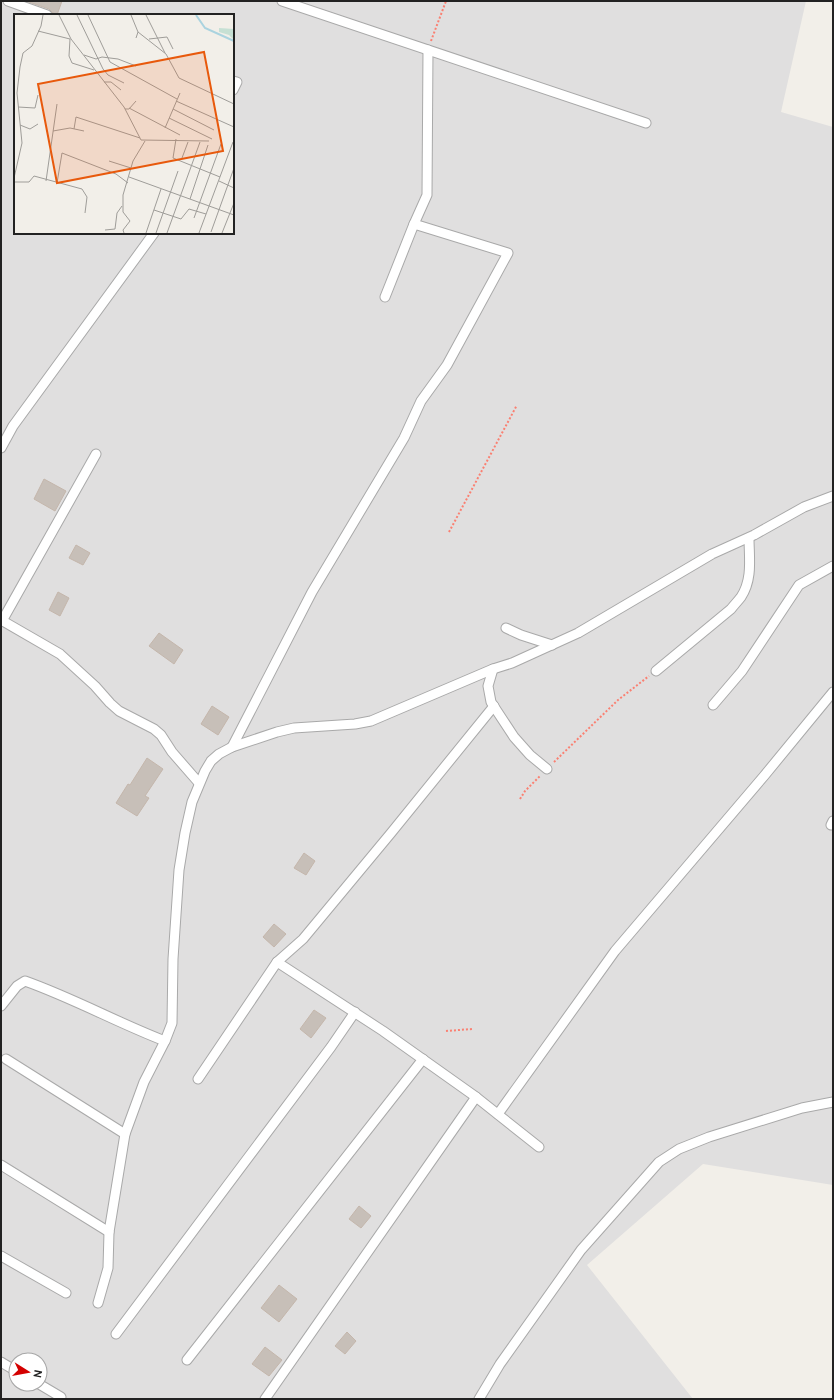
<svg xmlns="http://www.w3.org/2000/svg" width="834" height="1400" viewBox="0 0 834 1400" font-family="Cabin,sans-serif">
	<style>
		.residential { fill: #e0dfdf; fill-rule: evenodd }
		.building { fill: #c7bfb8; stroke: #c4b6ab }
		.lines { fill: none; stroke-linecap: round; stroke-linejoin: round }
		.minor-casing { stroke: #a9a9a9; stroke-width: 11 }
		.path { stroke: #fa8072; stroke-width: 2; stroke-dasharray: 2 2; stroke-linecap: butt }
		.minor { stroke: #fff; stroke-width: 9 }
		.inset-river { fill: none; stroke: #aad3df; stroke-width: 2 }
		.inset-road { fill: none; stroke: #9f9d99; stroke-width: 1 }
		.view { fill: #e8590c; fill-opacity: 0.15; stroke: #e8590c; stroke-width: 2 }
		.inset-edge { fill: none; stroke: #222; stroke-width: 2 }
	</style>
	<rect width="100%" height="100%" fill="#f2efe9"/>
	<path class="residential" d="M 1,1 L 806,1 L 781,112 L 833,127 L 833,1185 L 703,1164 L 587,1265 L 693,1399 L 1,1399 ZM 15,15 L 233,15 L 233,233 L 15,233 ZM 16,1360 L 40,1360 L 40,1384 L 16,1384 Z"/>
	<g class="building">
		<path d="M 26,1 L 62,1 L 57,15 L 53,13 L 49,9 Z"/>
		<path d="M 44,479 L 66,491 L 55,511 L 34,499 Z"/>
		<path d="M 76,545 L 90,553 L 83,565 L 69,558 Z"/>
		<path d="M 58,592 L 69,598 L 60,616 L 49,610 Z"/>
		<path d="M 159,633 L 183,650 L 174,664 L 149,646 Z"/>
		<path d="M 212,706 L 229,717 L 218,735 L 201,724 Z"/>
		<path d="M 147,758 L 163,769 L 145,796 L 149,798 L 137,816 L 116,803 L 128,784 L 130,785 Z"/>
		<path d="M 304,853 L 315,861 L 306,875 L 294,868 Z"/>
		<path d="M 274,924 L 286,934 L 274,947 L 263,937 Z"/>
		<path d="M 314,1010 L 326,1018 L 311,1038 L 300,1029 Z"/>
		<path d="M 359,1206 L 371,1216 L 361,1228 L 349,1219 Z"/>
		<path d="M 279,1285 L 297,1299 L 279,1322 L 261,1308 Z"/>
		<path d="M 347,1332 L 356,1341 L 345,1354 L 335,1346 Z"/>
		<path d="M 265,1347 L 282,1360 L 269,1376 L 252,1364 Z"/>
	</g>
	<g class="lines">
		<g class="minor-casing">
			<g id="minor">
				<path d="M 8,1 L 47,15"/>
				<path d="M 282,1 L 646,123"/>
				<path d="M 233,81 L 237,82 L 233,90"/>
				<path d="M 385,297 L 414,224 L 427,195 L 428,50"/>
				<path d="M 1,448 L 13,426 L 154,233"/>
				<path d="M 1,620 L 60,654 L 95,686 L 110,703 L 119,711 L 154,729 L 161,735 L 172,752 L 199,783"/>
				<path d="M 2,621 L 96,454"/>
				<path d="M 506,628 L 521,635 L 552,645"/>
				<path d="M 493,669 L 488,686 L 491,702 L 514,737 L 530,755 L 547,769"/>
				<path d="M 656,671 L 731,609 C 734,605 738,601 741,597 C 753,579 749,557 749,538"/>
				<path d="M 713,705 L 742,671 L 799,585 L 833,566"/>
				<path d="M 232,747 L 312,592 L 404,438 L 421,401 L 447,365 L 508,253 L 414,224"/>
				<path d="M 831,825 L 833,821"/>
				<path d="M 277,962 L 383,1031 L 476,1097 L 539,1147"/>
				<path d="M 1,1006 L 17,986 L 25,981 C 73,998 118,1023 165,1041"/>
				<path d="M 6,1059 L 125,1134"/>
				<path d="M 198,1079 L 277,962 L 303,939 L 391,833 L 494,706"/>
				<path d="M 498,1114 L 615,951 L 764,776 L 833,692"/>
				<path d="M 1,1165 L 109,1232"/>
				<path d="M 1,1256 L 66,1293"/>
				<path d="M 98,1303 L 108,1268 L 109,1232 L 125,1134 L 144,1082 L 165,1041 L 172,1023 L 173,959 L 179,870 L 185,833 L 192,802 L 205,771 L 211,761 L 219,754 L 232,747 L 277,732 L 294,728 L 355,724 L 371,721 L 493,669 L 512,663 L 578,633 L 712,554 L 754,535 L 804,507 L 833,496"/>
				<path d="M 116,1334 L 331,1047 L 355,1012"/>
				<path d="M 187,1360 L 423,1059"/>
				<path d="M 1,1362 L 16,1371"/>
				<path d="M 39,1384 L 61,1397"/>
				<path d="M 265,1399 L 476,1097"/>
				<path d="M 479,1399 L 500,1364 L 581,1250 L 659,1162 L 679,1149 L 709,1137 L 802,1108 L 833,1102"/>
			</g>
		</g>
		<g class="path">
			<path d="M 431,41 L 446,1"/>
			<path d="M 449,532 L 517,405"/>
			<path d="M 554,762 L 618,700 L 649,676"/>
			<path d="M 520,799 L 525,791 L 540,776"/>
			<path d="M 446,1031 L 472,1029"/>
		</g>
		<use href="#minor" class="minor"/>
	</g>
	<g transform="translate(14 14)">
		<rect width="220" height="220" fill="#f2efe9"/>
		<path d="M 205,14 L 220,15 L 220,26 L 215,21 L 205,18 Z" fill="#c6e0d4"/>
		<path class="inset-river" d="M 182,1 L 191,14 L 220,27"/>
		<path class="inset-road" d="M 45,1 L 57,25 L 110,93 L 127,126 L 195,127M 63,1 L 89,55 L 94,61 L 110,69M 74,1 L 96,48 L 163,85M 117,1 L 124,18 L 122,24M 132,1 L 151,39M 24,17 L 56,25M 124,18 L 152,40 L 165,64 L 220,90M 56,25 L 55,42 L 58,49 L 80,56M 135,25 L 153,23 L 159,35M 70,41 L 82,45 L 88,43 L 104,45 L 122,52M 90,68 L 97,68 L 107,76M 162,87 L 220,113M 4,93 L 21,94 L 24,81M 115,94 L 166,121M 111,95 L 115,95 L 122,87M 159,95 L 200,116M 155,104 L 198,125M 6,111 L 16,115 L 24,110M 151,114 L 166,79M 60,115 L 62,103 L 126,124M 39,117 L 56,114 L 70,117M 162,125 L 159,144 L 206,163M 168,144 L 174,128M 95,147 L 117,154M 115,163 L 220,201M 0,164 L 8,129 L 3,79 L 6,53 L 9,39 L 18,32 L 27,12 L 29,1M 32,167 L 43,90M 205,167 L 220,174M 0,168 L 15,168 L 20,162 L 68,175 L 73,183 L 71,199M 43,169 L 48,139 L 102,160 L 114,169M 176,185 L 194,131M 140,196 L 167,205 L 175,195 L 192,200M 180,204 L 207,130M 91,216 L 101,215 L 103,199 L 108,192M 197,218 L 220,154M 110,219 L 109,216 L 116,207 L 109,198 L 109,181 L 119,147 L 131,127M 132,219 L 147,175M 142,219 L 164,157M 153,219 L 186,128M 185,219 L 219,128M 208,219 L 220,189"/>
		<path class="view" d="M 190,38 L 209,137 L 43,169 L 24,70 Z"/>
		<rect width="220" height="220" class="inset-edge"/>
	</g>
	<rect width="834" height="1400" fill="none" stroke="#222222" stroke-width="4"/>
	<g transform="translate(28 1372) rotate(101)"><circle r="19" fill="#ffffff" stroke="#a7a7a7"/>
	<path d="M0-3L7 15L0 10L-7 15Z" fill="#d40000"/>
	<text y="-6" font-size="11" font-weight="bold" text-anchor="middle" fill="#222222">N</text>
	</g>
</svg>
